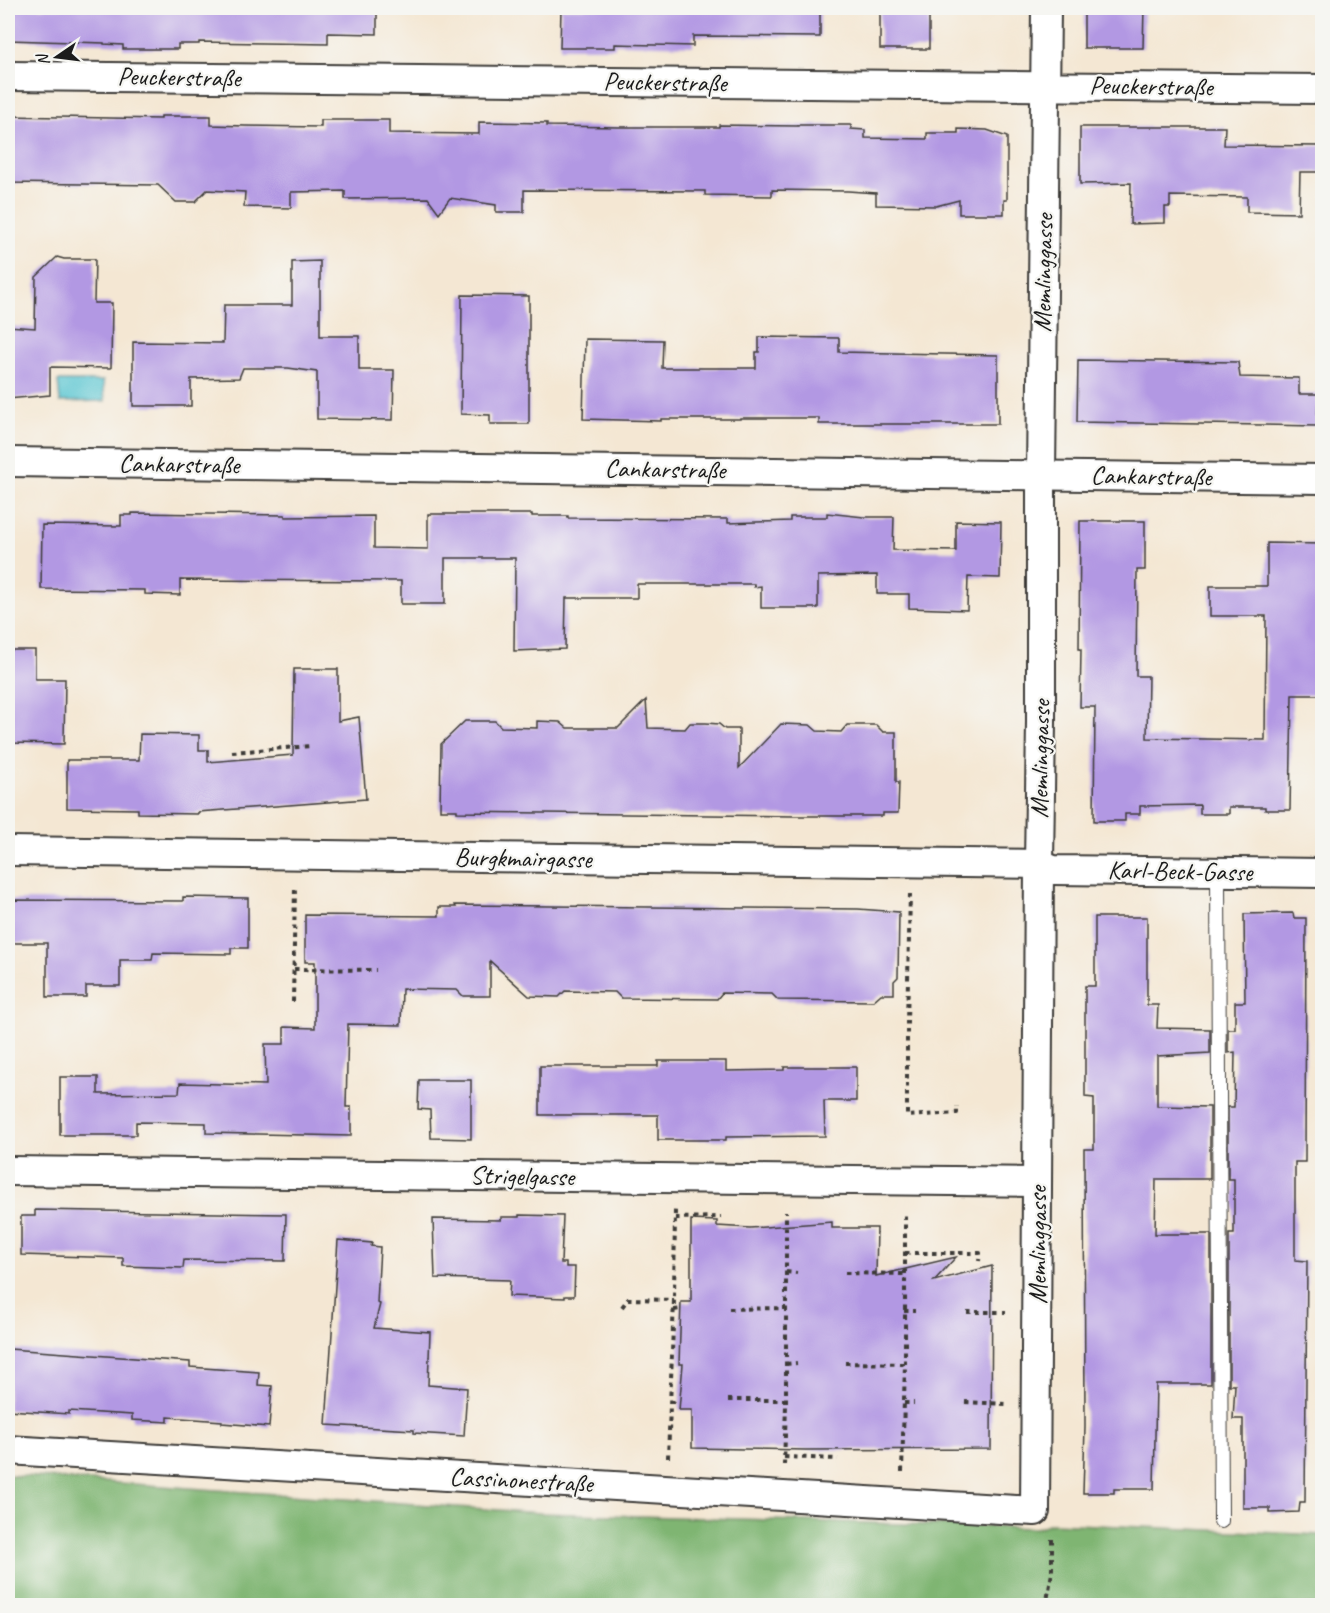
<svg xmlns="http://www.w3.org/2000/svg" width="1330" height="1613" viewBox="0 0 1330 1613" font-family="Caveat,sans-serif">
	<style>
		.green { fill: #9fd384; stroke: #5e7850; stroke-width: 1.5 }
		.forest { fill: #7fb572; stroke: #4e6847; stroke-width: 1.5 }
		.water { fill: #5ac6d2; stroke: #3b7177; stroke-width: 1.5 }
		.building { fill: #b298e3 }
		.lines { fill: none; stroke-linecap: round; stroke-linejoin: round }
		.lane-casing { stroke: #3c3a37; stroke-width: 16 }
		.street-casing { stroke: #3c3a37; stroke-width: 32 }
		.path { stroke: #3c3a37; stroke-width: 4; stroke-dasharray: 4.5 4.5; stroke-linecap: butt }
		.lane { stroke: #fff; stroke-width: 14 }
		.street { stroke: #fff; stroke-width: 28 }
		.labels { text-anchor: middle; dominant-baseline: central; stroke-width: 4.5; stroke-linejoin: round; paint-order: stroke }
		.street-label { font-size: 26px; fill: #1c1c1c; stroke: #f6f6f2 }
	</style>
	<rect width="100%" height="100%" fill="#f6f6f2"/>
	<filter id="ink" filterUnits="userSpaceOnUse"><feTurbulence type="fractalNoise" baseFrequency=".0167" numOctaves="2"/><feDisplacementMap in="SourceGraphic" scale="12" xChannelSelector="R" yChannelSelector="G"/><feConvolveMatrix kernelMatrix="1 2 1 2 8 2 1 2 1" color-interpolation-filters="sRGB"/></filter>
	<filter id="wash" filterUnits="userSpaceOnUse"><feTurbulence type="fractalNoise" baseFrequency=".008" numOctaves="4" result="noise"/><feDisplacementMap in="SourceGraphic" scale="24" xChannelSelector="R" yChannelSelector="G"/><feGaussianBlur stdDeviation="1.35" result="paint"/><feColorMatrix in="noise" values="0 0 0 0 0 0 0 0 0 0 0 0 0 0 0 0 0 1.4 0 .05"/><feComposite in="paint" operator="in"/></filter>
	<g filter="url(#wash)">
		<rect width="100%" height="100%" fill="#f4e7d3"/>
		<path class="green" d="M 8,1598 L 127,1605 L 8,1605 Z"/>
		<path class="forest" d="M 8,1475 L 540,1513 L 1035,1528 L 1052,1523 L 1322,1535 L 1322,1605 L 127,1606 L 8,1598 Z"/>
		<path class="water" d="M 58,381 L 103,381 L 105,401 L 60,402 Z"/>
		<g id="blocks">
			<g class="building">
				<path d="M 8,8 L 377,8 L 377,34 L 328,33 L 328,44 L 199,42 L 199,44 L 178,44 L 178,49 L 123,49 L 123,45 L 104,44 L 104,43 L 8,40 Z"/>
				<path d="M 561,8 L 820,8 L 820,37 L 693,36 L 693,46 L 615,44 L 615,48 L 560,48 Z"/>
				<rect x="880" y="8" width="49" height="41"/>
				<path d="M 1084,8 L 1144,8 L 1143,48 L 1084,48 Z"/>
				<path d="M 8,116 L 161,119 L 161,116 L 211,116 L 211,125 L 245,126 L 321,127 L 321,120 L 389,120 L 389,133 L 479,134 L 479,122 L 547,123 L 547,126 L 620,127 L 719,127 L 719,125 L 798,126 L 798,125 L 851,125 L 851,129 L 865,130 L 865,138 L 927,139 L 927,133 L 958,133 L 958,129 L 987,130 L 1007,137 L 1007,200 L 1004,200 L 1004,214 L 959,214 L 959,200 L 936,206 L 876,205 L 876,193 L 848,191 L 772,190 L 772,196 L 705,195 L 705,191 L 524,190 L 524,212 L 496,212 L 496,205 L 450,198 L 439,213 L 428,198 L 345,199 L 345,191 L 291,192 L 291,208 L 244,207 L 245,192 L 207,190 L 195,202 L 176,202 L 158,185 L 8,183 Z"/>
				<path d="M 1080,127 L 1225,127 L 1224,145 L 1322,146 L 1321,172 L 1300,172 L 1299,213 L 1247,212 L 1247,197 L 1170,196 L 1170,207 L 1165,207 L 1165,223 L 1130,224 L 1131,183 L 1080,184 Z"/>
				<path d="M 57,257 L 64,259 L 95,259 L 94,303 L 112,303 L 111,368 L 50,367 L 50,395 L 8,399 L 8,326 L 35,328 L 36,277 Z"/>
				<path d="M 320,261 L 320,336 L 359,336 L 359,370 L 394,370 L 393,420 L 317,419 L 317,372 L 288,368 L 243,368 L 239,378 L 191,379 L 191,406 L 133,406 L 133,342 L 223,343 L 224,305 L 292,305 L 292,262 Z"/>
				<path d="M 462,295 L 529,296 L 529,424 L 490,424 L 490,415 L 461,414 Z"/>
				<path d="M 759,337 L 839,338 L 839,352 L 998,355 L 998,424 L 819,424 L 819,418 L 740,418 L 740,419 L 661,419 L 661,421 L 583,419 L 585,339 L 663,340 L 662,368 L 756,368 L 756,352 L 759,352 Z"/>
				<path d="M 1078,360 L 1238,362 L 1240,377 L 1299,378 L 1299,394 L 1318,394 L 1317,426 L 1077,422 Z"/>
				<path d="M 132,513 L 285,515 L 285,517 L 374,516 L 374,548 L 428,549 L 428,514 L 532,514 L 532,516 L 568,516 L 568,518 L 728,519 L 728,523 L 790,521 L 790,517 L 827,517 L 827,513 L 864,517 L 894,517 L 893,550 L 956,551 L 956,521 L 1001,522 L 1000,578 L 968,577 L 967,610 L 909,608 L 909,594 L 877,594 L 877,575 L 818,576 L 818,608 L 761,608 L 761,586 L 754,587 L 754,584 L 637,584 L 637,598 L 566,598 L 565,649 L 514,651 L 515,558 L 445,558 L 445,604 L 401,604 L 401,581 L 180,580 L 180,595 L 145,594 L 145,590 L 41,589 L 42,525 L 121,526 L 121,515 L 132,515 Z"/>
				<path d="M 1080,521 L 1145,521 L 1145,570 L 1137,570 L 1136,676 L 1148,676 L 1147,738 L 1265,740 L 1266,616 L 1210,616 L 1210,586 L 1267,586 L 1267,543 L 1323,544 L 1323,695 L 1292,695 L 1290,810 L 1265,810 L 1265,807 L 1229,807 L 1229,814 L 1200,814 L 1200,805 L 1140,806 L 1140,814 L 1125,814 L 1125,821 L 1094,821 L 1095,707 L 1080,707 L 1081,649 L 1079,649 Z"/>
				<path d="M 8,650 L 35,650 L 35,679 L 65,679 L 64,744 L 8,743 Z"/>
				<path d="M 294,669 L 338,669 L 338,721 L 359,717 L 366,799 L 198,812 L 198,814 L 138,813 L 138,809 L 67,808 L 67,760 L 139,760 L 140,734 L 199,735 L 199,750 L 208,750 L 208,762 L 293,755 Z"/>
				<path d="M 646,700 L 648,728 L 685,729 L 690,723 L 706,723 L 719,724 L 725,729 L 739,729 L 739,768 L 781,724 L 810,725 L 817,731 L 841,732 L 847,725 L 876,725 L 883,732 L 896,732 L 896,782 L 899,782 L 898,813 L 883,813 L 883,816 L 794,816 L 457,812 L 457,810 L 440,810 L 441,744 L 465,721 L 495,721 L 501,727 L 537,728 L 537,721 L 560,722 L 567,728 L 618,728 Z"/>
				<path d="M 183,897 L 248,898 L 248,948 L 231,948 L 231,954 L 153,953 L 152,960 L 120,960 L 120,986 L 86,986 L 86,997 L 47,997 L 47,943 L 8,943 L 8,900 L 183,901 Z"/>
				<path d="M 455,905 L 858,909 L 899,912 L 898,977 L 894,981 L 894,994 L 881,994 L 873,1001 L 778,1000 L 772,994 L 722,993 L 717,999 L 621,998 L 615,992 L 565,991 L 559,997 L 529,996 L 490,961 L 490,996 L 463,996 L 457,990 L 402,989 L 401,1025 L 348,1024 L 346,1107 L 351,1107 L 351,1136 L 206,1133 L 206,1123 L 136,1122 L 136,1135 L 60,1135 L 60,1077 L 98,1077 L 98,1094 L 179,1093 L 180,1083 L 266,1085 L 265,1044 L 284,1044 L 284,1027 L 315,1028 L 315,962 L 305,962 L 305,915 L 439,916 L 439,907 L 456,907 Z"/>
				<path d="M 1293,913 L 1294,918 L 1306,918 L 1305,1162 L 1295,1162 L 1295,1260 L 1307,1261 L 1305,1502 L 1300,1502 L 1299,1512 L 1270,1513 L 1270,1508 L 1243,1508 L 1243,1419 L 1233,1419 L 1235,1385 L 1229,1385 L 1229,1234 L 1234,1234 L 1234,1179 L 1228,1179 L 1228,1107 L 1234,1107 L 1235,1052 L 1228,1053 L 1228,1029 L 1235,1029 L 1235,1002 L 1245,1002 L 1244,914 Z"/>
				<path d="M 1095,917 L 1147,917 L 1147,1005 L 1158,1005 L 1157,1028 L 1210,1029 L 1210,1053 L 1157,1056 L 1157,1106 L 1210,1107 L 1210,1179 L 1156,1179 L 1155,1234 L 1211,1234 L 1211,1384 L 1156,1384 L 1154,1489 L 1114,1489 L 1114,1493 L 1083,1493 L 1085,1427 L 1084,1149 L 1094,1149 L 1094,1098 L 1085,1097 L 1085,986 L 1095,986 Z"/>
				<path d="M 658,1061 L 726,1061 L 726,1071 L 784,1070 L 784,1067 L 856,1067 L 856,1101 L 824,1101 L 825,1136 L 726,1137 L 726,1140 L 658,1140 L 658,1115 L 540,1115 L 540,1066 L 658,1066 Z"/>
				<path d="M 419,1080 L 471,1080 L 471,1139 L 431,1138 L 430,1110 L 418,1109 Z"/>
				<path d="M 35,1210 L 286,1214 L 285,1261 L 184,1260 L 183,1268 L 123,1266 L 123,1258 L 21,1255 L 21,1216 L 35,1216 Z"/>
				<path d="M 519,1215 L 563,1216 L 561,1263 L 566,1263 L 566,1267 L 575,1267 L 574,1296 L 565,1296 L 565,1298 L 509,1296 L 510,1280 L 435,1278 L 433,1219 L 501,1220 L 501,1217 L 519,1217 Z"/>
				<path d="M 691,1220 L 717,1221 L 717,1226 L 750,1228 L 832,1222 L 832,1228 L 877,1228 L 876,1276 L 956,1257 L 934,1281 L 992,1266 L 991,1449 L 806,1450 L 692,1448 L 692,1410 L 679,1410 L 683,1364 L 679,1364 L 681,1302 L 691,1302 Z"/>
				<path d="M 338,1240 L 372,1243 L 371,1246 L 380,1247 L 377,1303 L 380,1304 L 374,1328 L 430,1332 L 428,1385 L 467,1388 L 464,1436 L 414,1433 L 414,1430 L 326,1425 Z"/>
				<path d="M 9,1349 L 190,1362 L 190,1367 L 259,1372 L 258,1385 L 272,1386 L 269,1427 L 222,1423 L 222,1421 L 168,1417 L 168,1422 L 132,1420 L 132,1415 L 69,1411 L 69,1414 L 8,1410 Z"/>
			</g>
		</g>
	</g>
	<g filter="url(#ink)">
		<use href="#blocks" fill-opacity="0" stroke="#3c3a37" stroke-width="1.5"/>
		<g class="lines">
			<g class="lane-casing">
				<path id="lane" d="M 1218,872 L 1221,1521"/>
			</g>
			<g class="street-casing">
				<g id="street">
					<path d="M 8,76 L 1322,89"/>
					<path d="M 8,462 L 1322,479"/>
					<path d="M 8,851 L 1039,864 L 1053,870 L 1322,873"/>
					<path d="M 8,1171 L 1037,1182"/>
					<path d="M 8,1450 L 1035,1511 L 1039,864 L 1041,722 L 1041,474 L 1046,8"/>
				</g>
			</g>
			<g class="path">
				<path d="M 232,752 L 311,746"/>
				<path d="M 910,894 L 907,1022 L 907,1116 L 957,1113 L 957,1106"/>
				<path d="M 294,969 L 376,970"/>
				<path d="M 293,1002 L 295,886"/>
				<path d="M 675,1218 L 721,1217"/>
				<path d="M 905,1253 L 980,1253 L 979,1261"/>
				<path d="M 786,1272 L 797,1273"/>
				<path d="M 845,1273 L 904,1274"/>
				<path d="M 622,1307 L 628,1299 L 674,1300"/>
				<path d="M 729,1309 L 786,1308"/>
				<path d="M 674,1310 L 681,1309"/>
				<path d="M 904,1311 L 915,1311"/>
				<path d="M 967,1312 L 1006,1312"/>
				<path d="M 845,1363 L 905,1364"/>
				<path d="M 786,1364 L 797,1363"/>
				<path d="M 728,1400 L 786,1400"/>
				<path d="M 670,1402 L 680,1402"/>
				<path d="M 965,1402 L 1006,1404"/>
				<path d="M 904,1403 L 914,1403"/>
				<path d="M 784,1457 L 838,1459"/>
				<path d="M 668,1458 L 674,1300 L 675,1208"/>
				<path d="M 784,1465 L 786,1405 L 786,1212"/>
				<path d="M 902,1472 L 905,1364 L 905,1213"/>
				<path d="M 1046,1606 L 1052,1573 L 1052,1538"/>
			</g>
			<use href="#lane" class="lane"/>
			<use href="#street" class="street"/>
		</g>
	</g>
	<g class="labels">
		<g class="street-label">
			<text transform="translate(179 77) rotate(1)">Peuckerstraße</text>
			<text transform="translate(665 82) rotate(1)">Peuckerstraße</text>
			<text transform="translate(1151 86) rotate(1)">Peuckerstraße</text>
			<text transform="translate(1043 273) rotate(-89)">Memlinggasse</text>
			<text transform="translate(179 464) rotate(1)">Cankarstraße</text>
			<text transform="translate(665 469) rotate(1)">Cankarstraße</text>
			<text transform="translate(1151 476) rotate(1)">Cankarstraße</text>
			<text transform="translate(1040 759) rotate(-89)">Memlinggasse</text>
			<text transform="translate(523 858) rotate(1)">Burgkmairgasse</text>
			<text transform="translate(1180 871) rotate(1)">Karl-Beck-Gasse</text>
			<text transform="translate(522 1176) rotate(1)">Strigelgasse</text>
			<text transform="translate(1037 1245) rotate(-90)">Memlinggasse</text>
			<text transform="translate(521 1480) rotate(3)">Cassinonestraße</text>
		</g>
	</g>
	<rect width="1330" height="1613" fill="none" stroke="#f6f6f2" stroke-width="30"/>
	<g transform="translate(57 57) rotate(256)" stroke="#f6f6f2" stroke-width="4.5" paint-order="stroke">
	<path d="M0-4.5L10 22L0 15L-10 22Z" fill="#1c1c1c"/>
	<text y="-9" font-size="16" font-weight="bold" text-anchor="middle" fill="#1c1c1c">N</text>
	</g>
</svg>
